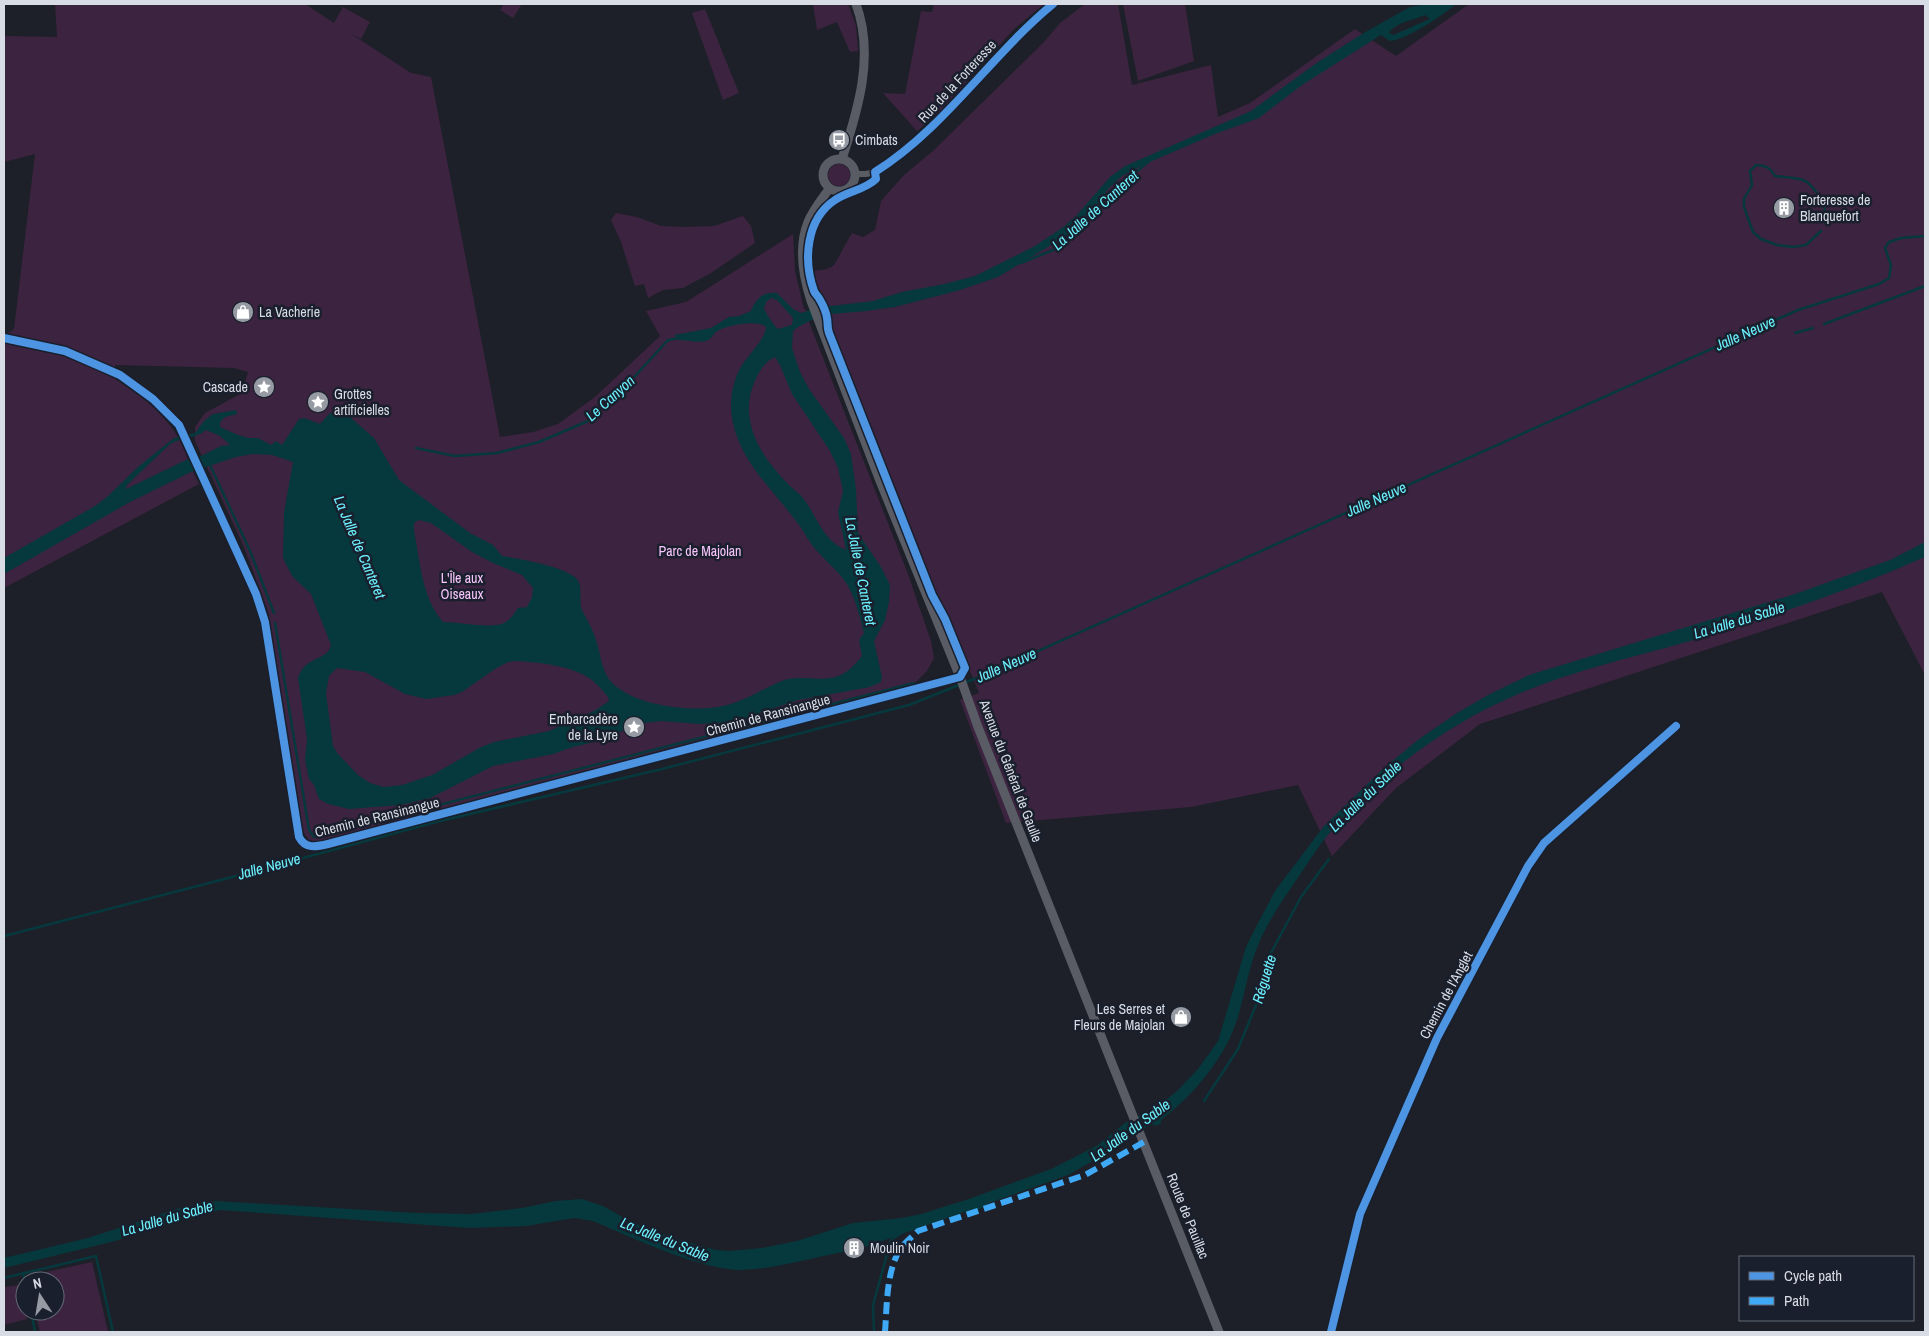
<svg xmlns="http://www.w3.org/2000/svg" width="1929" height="1336" viewBox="0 0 1929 1336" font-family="'Archivo Narrow',sans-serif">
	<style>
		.green { fill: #3c233f }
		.water { fill: #06393e; fill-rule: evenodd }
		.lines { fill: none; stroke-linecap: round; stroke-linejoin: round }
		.stream { stroke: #06393e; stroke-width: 2.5 }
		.minor { stroke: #5a5d64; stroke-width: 6 }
		.tertiary { stroke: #5a5d64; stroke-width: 8 }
		.secondary { stroke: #595c64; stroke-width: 9 }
		.quiet { stroke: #3fa9f5; stroke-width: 6; stroke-dasharray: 12 6; stroke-linecap: butt }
		.cycleway-casing { stroke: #191f2c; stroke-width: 11 }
		.cycleway { stroke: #4d94e3; stroke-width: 8 }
		.labels { text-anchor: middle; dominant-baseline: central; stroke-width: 5; stroke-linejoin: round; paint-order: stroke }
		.street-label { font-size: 14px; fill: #d7dce5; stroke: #191f2c }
		.poi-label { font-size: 14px; fill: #d7dce5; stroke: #191f2c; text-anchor: start }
		.park-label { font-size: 14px; fill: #f9c5fc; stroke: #191f2c }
		.water-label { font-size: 15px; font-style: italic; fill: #6cf2ff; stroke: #191f2c }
	</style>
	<rect width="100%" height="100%" fill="#1d2028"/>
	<g class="green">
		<path d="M 55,4 L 305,4 L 334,23 L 343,7 L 370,22 L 361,39 L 350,33 L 411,73 L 431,77 L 500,437 L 533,432 L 558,424 L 595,397 L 660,336 L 646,311 L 686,302 L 793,234 L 795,271 L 804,309 L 806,310 L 810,321 L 809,322 L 908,574 L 931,641 L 934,658 L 927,671 L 911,687 L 318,843 L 309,840 L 303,832 L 268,611 L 244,547 L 195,441 L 195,427 L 205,413 L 242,393 L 248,372 L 234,368 L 115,365 L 115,379 C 137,393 161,410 176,434 C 185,449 190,467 199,484 L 4,588 L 4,336 L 14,329 L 35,154 L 4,162 L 4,36 L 57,37 Z"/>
		<path d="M 504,4 L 522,4 L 513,18 L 500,10 Z"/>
		<path d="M 813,4 L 848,4 L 856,26 L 858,51 L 850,52 L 837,22 L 817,30 Z"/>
		<path d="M 934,4 L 1044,4 L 1013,30 L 938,114 L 917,131 L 883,93 L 905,94 L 921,11 L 932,12 Z"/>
		<path d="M 1085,4 L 1118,4 L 1132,85 L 1211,65 L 1218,117 L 1250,103 L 1355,29 L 1396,56 L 1469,4 L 1925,4 L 1925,675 L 1882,592 L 1480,724 L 1396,788 L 1332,856 L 1298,785 L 1191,807 L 1006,823 L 960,700 L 979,693 L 948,617 L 933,591 L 831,331 C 830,307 818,293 813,271 C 819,270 828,270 833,266 C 836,263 848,239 852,233 L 863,237 L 875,230 L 881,201 L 904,175 L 934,150 L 1044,42 L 1060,23 Z"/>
		<path d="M 1123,4 L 1185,4 L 1194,61 L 1138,81 Z"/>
		<path d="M 705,9 L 739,93 L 723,100 L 692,13 Z"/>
		<circle cx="839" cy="175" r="11"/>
		<path d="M 616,213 L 637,217 L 661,226 L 683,227 L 714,226 L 743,216 L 751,226 L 755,243 L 711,273 L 683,288 L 663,290 L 648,298 L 644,284 L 635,286 L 621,242 L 611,220 Z"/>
		<path d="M 92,1262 L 108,1332 L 40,1332 L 35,1311 L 55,1311 L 55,1281 L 29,1281 L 28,1276 Z"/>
		<path d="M 20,1285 L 27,1319 L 4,1325 L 4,1287 Z"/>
	</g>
	<g class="water">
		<path d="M 1428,4 L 1456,4 C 1443,15 1408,39 1390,41 L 1381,35 L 1302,85 L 1259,118 L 1215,134 L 1145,164 L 1122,176 L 1108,189 L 1096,208 L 1066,236 L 998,277 L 960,290 L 895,307 L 866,311 L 821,315 L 798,327 L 793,331 L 792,348 L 800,372 L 809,389 L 844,438 L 851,454 L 856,489 L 858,533 L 881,567 L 890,585 L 889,602 L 885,620 L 874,641 L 882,677 L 881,682 L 870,687 L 798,700 L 762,712 L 743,722 L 699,724 L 661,721 L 637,724 L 603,740 L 573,747 L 553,754 L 493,766 L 444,791 L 430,798 L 401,805 L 349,809 L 328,804 L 319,799 L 314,785 L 309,779 L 305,760 L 307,739 L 298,678 C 305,655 327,662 331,645 L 311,594 L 292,576 L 283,558 L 284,512 L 293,462 L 272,455 L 252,454 L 236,457 L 191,472 L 130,502 L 4,574 L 4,558 L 95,506 L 107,497 L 138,467 L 174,438 L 195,433 L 203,422 L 213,414 L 236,410 L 237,414 L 225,417 L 220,422 L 220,427 L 238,435 L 249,438 L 258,438 L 271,445 L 276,441 L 282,445 L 299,419 L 304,418 L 320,424 L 330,413 L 339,411 L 350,417 L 374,438 L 399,480 L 470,533 L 493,545 L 502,556 C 520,559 564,566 577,579 C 584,588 577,602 583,612 C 589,623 595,634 598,647 C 601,658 602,669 609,679 C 629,706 693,713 723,706 C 743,702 761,690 779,682 C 801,672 825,686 846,672 C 852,668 857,662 862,656 L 859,640 L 864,633 C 860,618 856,600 848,586 C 840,572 828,564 818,552 C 809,543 804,531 796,521 C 769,485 732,454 731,405 C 731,392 735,376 742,365 C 748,355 766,338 766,327 C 758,319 726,325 717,331 C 713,334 712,339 706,341 C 697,343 687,340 679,340 L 674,335 L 711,328 L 729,317 L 739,316 L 751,311 C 755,299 764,291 777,293 L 793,309 L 801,313 L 827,305 L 831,306 L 873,301 L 902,292 L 944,284 L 975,276 L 1035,246 L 1062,228 L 1076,216 L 1110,177 L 1125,166 L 1251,111 L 1318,62 L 1362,34 L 1410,7 ZM 1425,15 L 1430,19 L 1393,35 L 1389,33 C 1396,22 1414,20 1425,15 ZM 771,298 L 777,300 L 793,318 L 792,325 L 778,329 C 775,327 765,312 764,308 L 766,302 ZM 775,357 L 780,365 L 792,394 L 830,451 L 838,468 L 843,491 L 838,512 L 846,550 C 823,541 817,516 803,498 C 799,493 793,489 789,485 C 762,458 738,422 754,383 C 758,373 765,361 775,357 ZM 206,430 L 220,436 L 230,445 L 221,446 L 199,457 L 186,460 L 126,489 L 127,485 L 169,445 C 182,436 194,440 206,430 ZM 419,520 L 431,523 L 472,552 L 493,563 L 522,575 L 533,588 L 532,597 L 527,607 L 518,608 C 514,614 510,620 504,623 C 491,629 459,622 443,622 C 422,598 420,561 414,531 L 414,523 ZM 516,661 C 537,662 574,666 592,680 C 598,685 603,691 608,697 L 609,701 L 596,710 L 549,731 L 494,742 L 481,747 L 432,775 L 402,785 L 384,787 L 370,783 L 358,775 L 338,754 L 333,746 L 326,694 L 329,676 L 337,668 L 365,672 L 405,694 L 426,699 L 454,695 L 462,692 L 495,669 L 508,662 Z"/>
		<path d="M 1925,542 L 1925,557 C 1857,587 1788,611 1717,633 C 1653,653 1586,666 1523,692 C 1447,723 1375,777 1323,841 C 1314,853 1306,866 1297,879 C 1281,903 1265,925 1255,953 C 1246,978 1243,1006 1233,1031 C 1218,1066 1191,1097 1161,1120 L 1161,1123 L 1156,1126 L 1154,1124 L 1131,1134 L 1105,1154 L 1068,1175 L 857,1250 C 818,1255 780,1269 741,1270 C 700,1270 631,1237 593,1221 L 574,1218 L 526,1226 L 470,1228 L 220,1210 L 162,1225 L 115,1241 L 4,1268 L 4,1258 L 88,1238 L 183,1207 L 216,1201 L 417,1213 L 471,1214 L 522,1208 L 555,1201 L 582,1199 L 603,1206 L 633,1223 L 677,1239 L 716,1250 L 729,1251 L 762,1248 L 797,1241 L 853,1223 L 902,1218 L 921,1214 L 969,1199 L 1051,1169 L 1069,1160 L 1098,1145 L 1125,1123 L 1158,1106 L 1177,1091 L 1198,1069 L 1218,1041 L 1246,947 L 1257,925 L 1275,891 L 1324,826 L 1384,768 L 1419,739 L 1457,713 L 1488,695 L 1529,675 L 1795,594 L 1890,560 Z"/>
	</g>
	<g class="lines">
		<g class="stream">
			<path d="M 1821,231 L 1806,245 L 1793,247 L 1777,245 L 1761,239 L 1753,232 L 1744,207 L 1744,199 L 1752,185 L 1750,171 L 1756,165 C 1766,166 1770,167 1775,176 C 1784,177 1795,177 1803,180 C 1807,181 1809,184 1812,187 C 1822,198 1827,207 1825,223"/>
			<path d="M 1021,263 L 1058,248 L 1118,187 L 1148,162"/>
			<path d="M 1824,324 L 1925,286"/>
			<path d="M 1795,333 L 1813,328"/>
			<path d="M 416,448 L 455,456 L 497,453 L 539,442 L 588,421 L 625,387 L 668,340 L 679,338"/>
			<path d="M 210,465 L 250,551 L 274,613"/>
			<path d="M 275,623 L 309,830 L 314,837 L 914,683"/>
			<path d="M 964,683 L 987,674 L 1798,310 L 1879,284 L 1889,278 L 1891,265 L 1885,248 L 1889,242 L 1901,238 L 1925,236"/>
			<path d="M 4,936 L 244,874 L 436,822 L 662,769 L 909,705 L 959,685"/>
			<path d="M 1204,1101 L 1238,1049 L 1256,1005 L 1266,962 L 1301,897 L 1329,859"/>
			<path d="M 967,1211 L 979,1208 L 985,1204"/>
			<path d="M 23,1273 L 25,1282"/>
			<path d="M 4,1278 L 96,1256 L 113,1332"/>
			<path d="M 31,1311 L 35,1332"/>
			<path d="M 874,1332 L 873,1305 L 891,1240 L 900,1234"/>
		</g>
		<g class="minor">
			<path d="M 855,174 C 862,174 868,175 874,172 C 887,168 898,156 908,148 C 961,104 1000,47 1053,4"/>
			<path d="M 120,375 L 153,399 L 179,425 L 256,594 L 265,622 L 299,837 C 305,849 316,847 328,844 L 960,677"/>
			<path d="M 1331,1332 L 1360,1214 L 1437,1038 L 1528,866 L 1544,843 L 1676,726"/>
		</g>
		<path class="tertiary" d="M 4,338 L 65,351 L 120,375"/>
		<g class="secondary">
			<circle cx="839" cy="175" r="16"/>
			<path d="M 842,159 C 858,110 875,55 856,4"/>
			<path d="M 829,189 C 822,199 813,210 808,222 C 798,247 803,276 811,301 L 880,481 L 960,677 L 978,727 L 1219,1332"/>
		</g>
		<path class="quiet" d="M 885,1332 C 887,1307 886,1274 899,1251 C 903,1244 912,1237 918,1231 L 1085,1175 L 1144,1142"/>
		<g class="cycleway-casing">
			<g id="cycleway">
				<path d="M 4,338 L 65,351 L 120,375 L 153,399 L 179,425 L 237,552 L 256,594 L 265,622 L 299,837 C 305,849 316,847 328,844 L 960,677 L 965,668 L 945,619 L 932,595 L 829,333 C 827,328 828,323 827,318 C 826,312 823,305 820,300 C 819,297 815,294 814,291 C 803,260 806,219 835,200 C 848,191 865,190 876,179 L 875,172 C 945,128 990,56 1053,4"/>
				<path d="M 1331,1332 L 1360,1214 L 1437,1038 L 1528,866 L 1544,843 L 1676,726"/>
			</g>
		</g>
		<use href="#cycleway" class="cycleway"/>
	</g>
	<defs>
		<g id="bus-disc" transform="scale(1.125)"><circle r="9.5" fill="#969aa3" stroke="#191f2c"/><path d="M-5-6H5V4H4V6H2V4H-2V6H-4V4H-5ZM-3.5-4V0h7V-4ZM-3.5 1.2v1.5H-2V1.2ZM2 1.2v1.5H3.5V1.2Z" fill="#fff"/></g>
		<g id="building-disc" transform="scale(1.125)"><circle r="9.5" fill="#969aa3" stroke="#191f2c"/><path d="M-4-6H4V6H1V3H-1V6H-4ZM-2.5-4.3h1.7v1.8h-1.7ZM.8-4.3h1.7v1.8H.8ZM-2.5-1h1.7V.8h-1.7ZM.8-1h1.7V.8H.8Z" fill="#fff"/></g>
		<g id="shop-disc" transform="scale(1.125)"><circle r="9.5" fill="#969aa3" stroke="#191f2c"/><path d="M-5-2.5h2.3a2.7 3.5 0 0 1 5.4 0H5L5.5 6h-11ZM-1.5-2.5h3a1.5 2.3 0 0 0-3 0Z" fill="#fff"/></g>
		<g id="sight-disc" transform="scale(1.125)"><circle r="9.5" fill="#969aa3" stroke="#191f2c"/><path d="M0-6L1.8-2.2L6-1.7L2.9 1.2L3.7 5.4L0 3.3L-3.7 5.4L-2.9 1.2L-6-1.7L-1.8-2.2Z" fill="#fff"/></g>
	</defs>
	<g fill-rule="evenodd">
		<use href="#bus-disc" x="839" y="140"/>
		<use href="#building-disc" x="1784" y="208"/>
		<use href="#shop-disc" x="243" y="312"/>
		<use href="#sight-disc" x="264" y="387"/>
		<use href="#sight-disc" x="318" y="402"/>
		<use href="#sight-disc" x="634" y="727"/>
		<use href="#shop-disc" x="1181" y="1017"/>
		<use href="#building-disc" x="854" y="1248"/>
	</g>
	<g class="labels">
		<g class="street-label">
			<text transform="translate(957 81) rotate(-47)">Rue de la Forteresse</text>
			<text transform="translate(768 715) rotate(-15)">Chemin de Ransinangue</text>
			<text transform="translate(1011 771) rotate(69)">Avenue du Général de Gaulle</text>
			<text transform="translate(377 817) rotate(-14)">Chemin de Ransinangue</text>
			<text transform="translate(1446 995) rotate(-62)">Chemin de l'Anglet</text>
			<text transform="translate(1188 1216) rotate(68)">Route de Pauillac</text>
		</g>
		<g class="poi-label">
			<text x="855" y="140">Cimbats</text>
			<text x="1800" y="200">Forteresse de<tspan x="1800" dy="16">Blanquefort</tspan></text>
			<text x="259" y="312">La Vacherie</text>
			<text x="248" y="387" text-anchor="end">Cascade</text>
			<text x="334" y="394">Grottes<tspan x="334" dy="16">artificielles</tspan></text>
			<text x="618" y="719" text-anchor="end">Embarcadère<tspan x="618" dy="16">de la Lyre</tspan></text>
			<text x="1165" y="1009" text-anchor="end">Les Serres et<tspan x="1165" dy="16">Fleurs de Majolan</tspan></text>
			<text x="870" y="1248">Moulin Noir</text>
		</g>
		<g class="park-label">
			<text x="700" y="551">Parc de Majolan</text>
			<text x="462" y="578">L'Île aux<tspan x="462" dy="16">Oiseaux</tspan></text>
		</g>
		<g class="water-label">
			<text transform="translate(1095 210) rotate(-42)">La Jalle de Canteret</text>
			<text transform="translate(1745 333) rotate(-24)">Jalle Neuve</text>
			<text transform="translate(610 398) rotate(-42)">Le Canyon</text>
			<text transform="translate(1376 499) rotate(-24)">Jalle Neuve</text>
			<text transform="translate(360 547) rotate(67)">La Jalle de Canteret</text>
			<text transform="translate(861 571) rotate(79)">La Jalle de Canteret</text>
			<text transform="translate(1739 620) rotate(-17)">La Jalle du Sable</text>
			<text transform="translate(1006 665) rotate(-24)">Jalle Neuve</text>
			<text transform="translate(1365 796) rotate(-44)">La Jalle du Sable</text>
			<text transform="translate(269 866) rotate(-15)">Jalle Neuve</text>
			<text transform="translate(1264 979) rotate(-73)">Réguette</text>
			<text transform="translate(1130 1130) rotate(-36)">La Jalle du Sable</text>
			<text transform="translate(167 1218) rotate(-16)">La Jalle du Sable</text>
			<text transform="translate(665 1239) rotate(22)">La Jalle du Sable</text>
		</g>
	</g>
	<rect width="1929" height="1336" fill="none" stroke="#d7dce5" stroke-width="10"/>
	<rect x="1739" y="1256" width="175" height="65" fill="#191f2c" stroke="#656b76"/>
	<rect x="1749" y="1272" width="25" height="8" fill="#4d94e3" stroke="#656b76"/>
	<text x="1784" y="1281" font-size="15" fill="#d7dce5">Cycle path</text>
	<rect x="1749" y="1297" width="25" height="8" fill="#3fa9f5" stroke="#656b76"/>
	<text x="1784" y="1306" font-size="15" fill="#d7dce5">Path</text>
	<g transform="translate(40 1296) rotate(348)"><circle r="24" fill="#191f2c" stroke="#656b76"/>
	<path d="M0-4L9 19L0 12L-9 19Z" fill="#969aa3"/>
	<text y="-8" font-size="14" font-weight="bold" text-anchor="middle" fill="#d7dce5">N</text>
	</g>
</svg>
